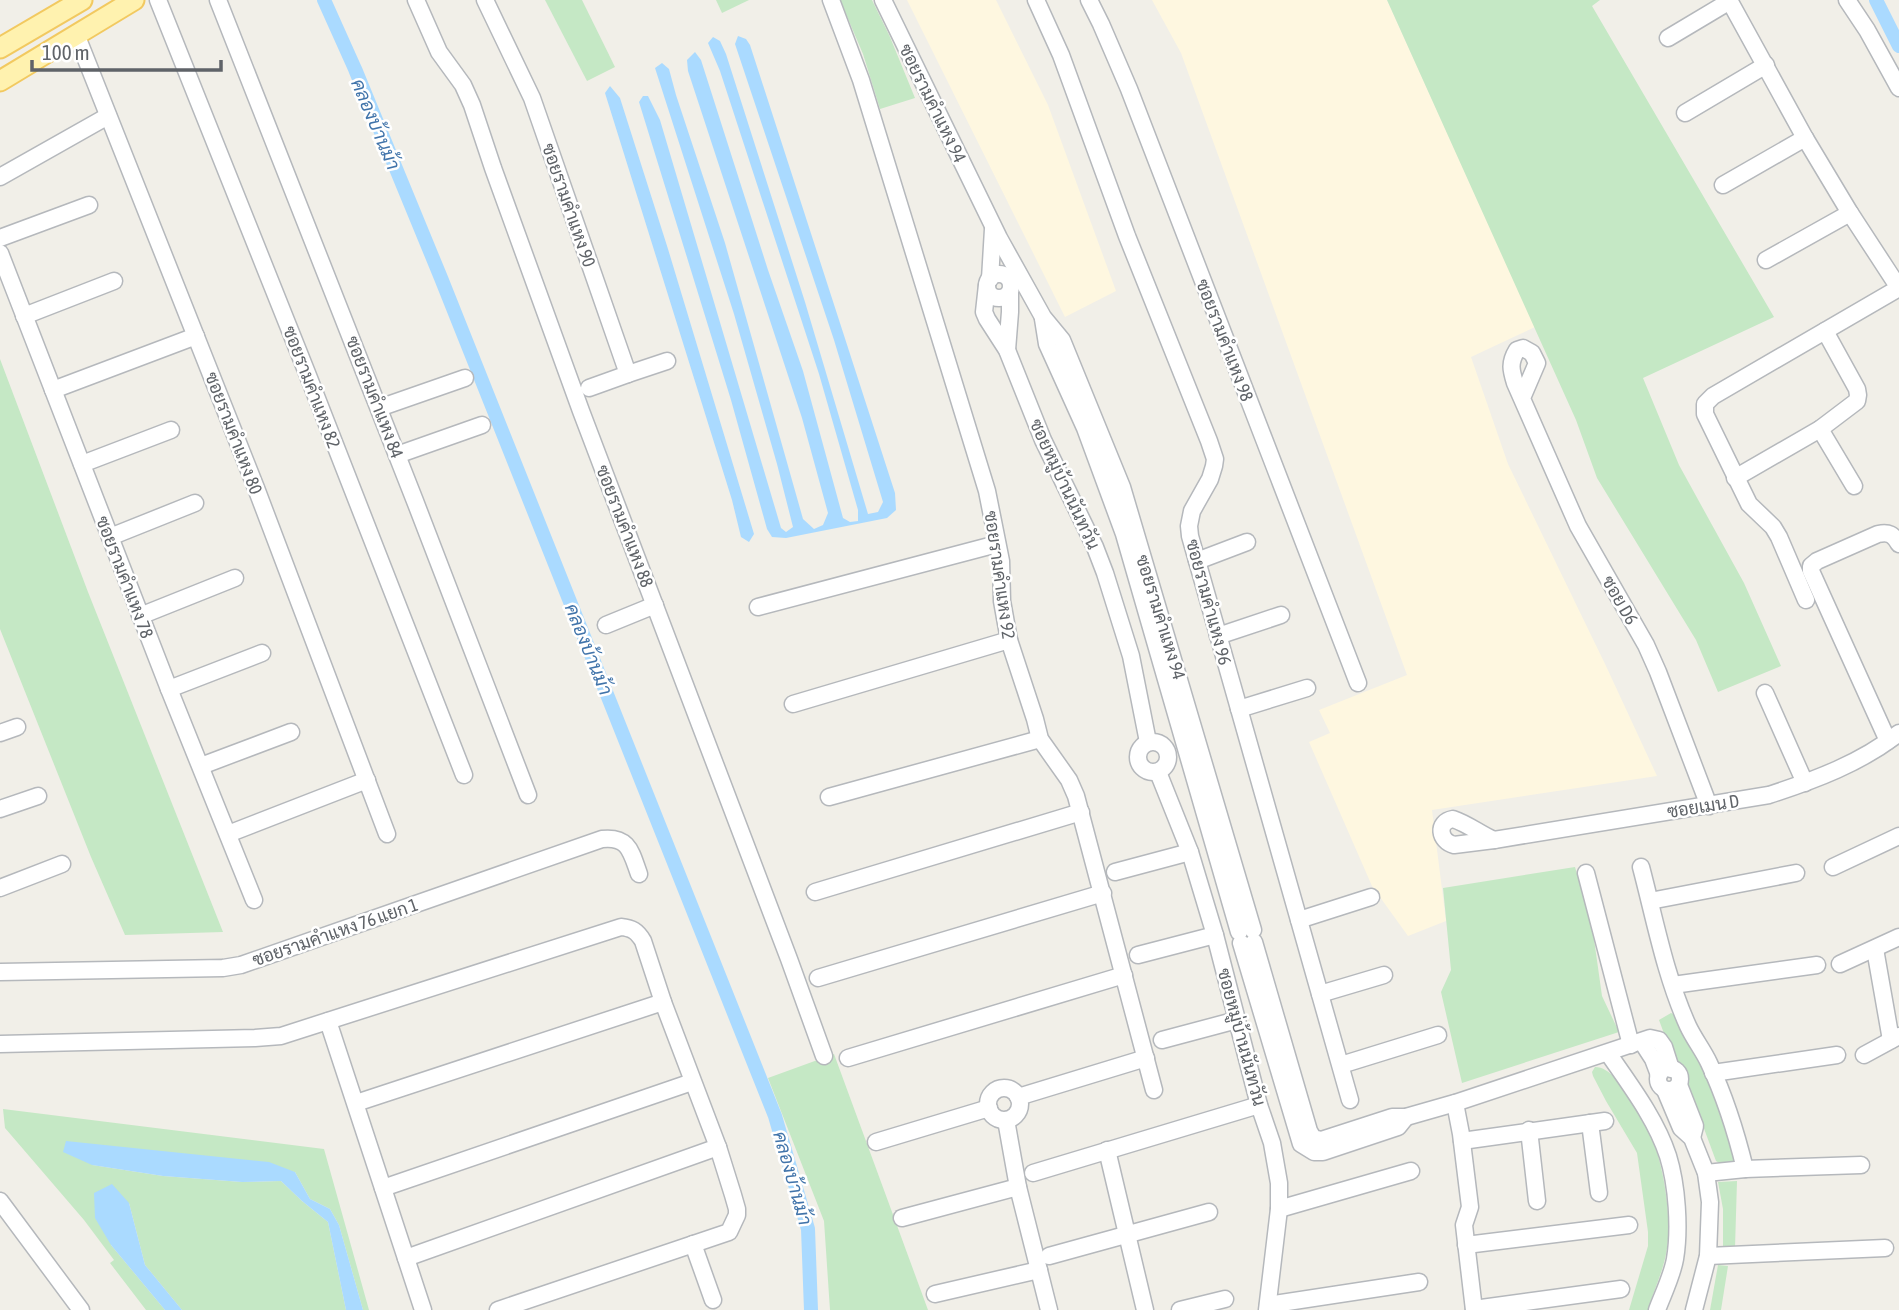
<svg xmlns="http://www.w3.org/2000/svg" width="1899" height="1310" viewBox="0 0 1899 1310" font-family="'Asap Condensed',Sarabun,sans-serif">
	<style>
		.commercial { fill: #fef7e0 }
		.green { fill: #c5e8c5 }
		.water { fill: #aadaff }
		.lines { fill: none; stroke-linecap: round; stroke-linejoin: round }
		.canal { stroke: #aadaff; stroke-width: 14 }
		.minor-casing { stroke: #b5b8bc; stroke-width: 19 }
		.major-casing { stroke: #f2c960; stroke-width: 23 }
		.minor { stroke: #fff; stroke-width: 16 }
		.major { stroke: #fff2af; stroke-width: 19 }
		.labels { text-anchor: middle; dominant-baseline: central; stroke-width: 5; stroke-linejoin: round; paint-order: stroke }
		.street-label { font-size: 18px; fill: #5f6368; stroke: #fff }
		.water-label { font-size: 19px; font-style: italic; fill: #4174aa; stroke: #fff }
	</style>
	<rect width="100%" height="100%" fill="#f1efe8"/>
	<g class="commercial">
		<path d="M 907,0 L 996,0 L 1048,105 L 1116,291 L 1065,317 Z"/>
		<path d="M 1152,0 L 1387,0 L 1535,327 L 1471,357 L 1508,464 L 1606,666 L 1657,776 L 1432,810 L 1446,921 L 1408,936 L 1372,886 L 1309,742 L 1330,733 L 1319,710 L 1407,675 L 1181,53 Z"/>
	</g>
	<g class="green">
		<path d="M 545,0 L 582,0 L 615,67 L 587,81 Z"/>
		<path d="M 716,0 L 749,0 L 722,13 Z"/>
		<path d="M 840,0 L 872,0 L 890,37 L 915,98 L 880,109 L 863,54 Z"/>
		<path d="M 1387,0 L 1600,0 L 1592,6 L 1774,317 L 1643,378 L 1679,465 L 1744,583 L 1781,666 L 1718,692 L 1696,640 L 1597,478 L 1576,420 Z"/>
		<path d="M 0,359 L 88,592 L 223,932 L 125,935 L 91,857 L 0,629 Z"/>
		<path d="M 1575,867 L 1592,925 L 1602,996 L 1619,1032 L 1462,1083 L 1441,992 L 1451,970 L 1443,888 Z"/>
		<path d="M 1671,1013 L 1679,1017 L 1703,1070 L 1722,1104 L 1736,1155 L 1735,1163 L 1721,1164 L 1716,1161 L 1686,1080 L 1669,1047 L 1659,1020 Z"/>
		<path d="M 834,1054 L 928,1310 L 830,1310 L 824,1221 L 768,1078 Z"/>
		<path d="M 1595,1067 C 1610,1067 1622,1086 1629,1098 C 1636,1109 1644,1120 1649,1131 C 1663,1160 1672,1216 1667,1248 C 1664,1270 1654,1289 1648,1310 L 1629,1310 L 1648,1246 L 1648,1232 L 1637,1153 L 1606,1101 L 1593,1076 L 1592,1072 Z"/>
		<path d="M 3,1109 L 324,1149 L 369,1310 L 363,1310 L 339,1225 L 330,1209 L 310,1199 L 295,1172 L 92,1165 L 163,1176 L 242,1182 L 281,1181 L 302,1201 L 328,1222 L 346,1310 L 182,1310 L 145,1265 L 129,1203 L 111,1245 L 165,1310 L 146,1310 L 110,1263 L 114,1260 L 84,1220 L 5,1128 Z"/>
		<path d="M 1737,1181 L 1735,1248 L 1723,1248 L 1723,1209 L 1718,1182 Z"/>
		<path d="M 1718,1265 L 1728,1266 L 1721,1310 L 1710,1310 Z"/>
	</g>
	<g class="water">
		<path d="M 738,36 L 746,39 L 750,45 L 895,493 L 896,510 L 887,518 L 786,538 L 772,537 L 767,529 L 731,400 L 639,102 L 643,96 L 648,96 L 660,120 L 781,528 L 786,532 L 793,527 L 777,464 L 734,314 L 655,68 L 662,63 L 669,69 L 676,95 L 725,243 L 803,519 L 814,529 L 823,525 L 828,513 L 802,418 L 688,71 L 687,60 L 695,52 L 701,60 L 768,270 L 803,371 L 843,518 L 850,522 L 858,521 L 858,510 L 819,374 L 720,71 L 708,43 L 713,37 L 720,41 L 726,54 L 805,302 L 868,514 L 878,512 L 883,502 L 834,340 L 735,44 Z"/>
		<path d="M 610,86 L 620,98 L 668,249 L 754,534 L 749,542 L 741,537 L 732,500 L 605,93 Z"/>
		<path d="M 66,1141 L 269,1162 L 295,1172 L 310,1199 L 330,1209 L 339,1225 L 363,1310 L 346,1310 L 328,1222 L 302,1201 L 281,1181 L 242,1182 L 163,1176 L 92,1165 L 63,1152 Z"/>
		<path d="M 112,1184 L 129,1203 L 145,1265 L 182,1310 L 165,1310 L 111,1245 L 95,1218 L 94,1193 Z"/>
	</g>
	<g class="lines">
		<g class="canal">
			<path d="M 324,0 L 355,69 L 441,278 L 775,1116 L 808,1229 L 811,1310"/>
			<path d="M 1876,0 L 1899,46"/>
		</g>
		<g class="minor-casing">
			<g id="minor">
				<path d="M 158,0 L 307,373 L 464,775"/>
				<path d="M 218,0 L 415,501 L 528,795"/>
				<path d="M 416,0 L 439,52 L 463,85 L 472,105 L 493,168 L 581,411 L 789,959 L 824,1056"/>
				<path d="M 485,0 L 532,98 L 628,374 L 667,361"/>
				<path d="M 831,0 L 861,80 L 987,491 L 1001,561 L 1002,601 L 1009,640 L 1035,719 L 1040,739 L 1069,780 L 1076,796 L 1154,1090"/>
				<path d="M 883,0 L 999,238 L 1043,317 L 1062,340 L 1122,487 L 1253,930"/>
				<path d="M 1036,0 L 1061,55 L 1127,236 L 1209,441 L 1215,459 L 1214,466 L 1210,479 L 1192,511 L 1189,526 L 1190,536 L 1350,1100"/>
				<path d="M 1089,0 L 1101,24 L 1129,89 L 1358,683"/>
				<path d="M 1729,0 L 1805,138 L 1850,213 L 1899,288 L 1713,396 L 1705,404 L 1705,414 L 1749,504 L 1773,527 L 1779,537 L 1806,600"/>
				<path d="M 1847,0 L 1867,30 L 1899,88"/>
				<path d="M 76,34 L 256,488 L 387,834"/>
				<path d="M 1668,38 L 1730,1"/>
				<path d="M 1685,113 L 1766,65"/>
				<path d="M 0,177 L 108,116"/>
				<path d="M 1723,185 L 1805,138"/>
				<path d="M 0,238 L 89,205"/>
				<path d="M 0,253 L 169,689 L 254,900"/>
				<path d="M 1766,260 L 1850,213"/>
				<circle cx="999" cy="286" r="12"/>
				<path d="M 990,279 L 993,229"/>
				<path d="M 987,285 L 984,312 L 987,319 L 1007,350 L 1043,440 L 1095,547 L 1105,573 L 1131,656 L 1148,742"/>
				<path d="M 24,316 L 114,281"/>
				<path d="M 1043,319 L 1047,344 L 1085,428 L 1124,534 L 1239,932"/>
				<path d="M 1007,350 L 1010,312 L 1010,292"/>
				<path d="M 589,388 L 628,374"/>
				<path d="M 53,390 L 196,336"/>
				<path d="M 1522,398 L 1537,363 L 1532,353 L 1523,348 L 1517,350 C 1509,363 1511,370 1515,383 L 1578,526 L 1646,645 L 1658,672 L 1709,806"/>
				<path d="M 379,408 L 465,378"/>
				<path d="M 1820,429 L 1854,486"/>
				<path d="M 397,455 L 482,425"/>
				<path d="M 82,464 L 171,430"/>
				<path d="M 1735,478 L 1820,429 L 1857,401 L 1858,395 L 1857,389 L 1825,331"/>
				<path d="M 110,537 L 195,503"/>
				<path d="M 1197,561 L 1247,542"/>
				<path d="M 758,607 L 997,544"/>
				<path d="M 140,616 L 235,578"/>
				<path d="M 606,625 L 655,605"/>
				<path d="M 1218,636 L 1281,615"/>
				<path d="M 169,689 L 262,653"/>
				<path d="M 1765,693 L 1805,783"/>
				<path d="M 793,704 L 1009,640"/>
				<path d="M 1239,709 L 1307,688"/>
				<path d="M 0,733 L 17,727"/>
				<path d="M 1888,741 L 1811,571 L 1811,566 L 1817,561 L 1878,534 C 1889,532 1893,534 1899,544"/>
				<circle cx="1153" cy="757" r="15"/>
				<path d="M 201,766 L 291,732"/>
				<path d="M 1158,772 L 1190,852 L 1215,935 L 1259,1105 L 1272,1143 L 1279,1183 L 1279,1209 L 1267,1310"/>
				<path d="M 829,797 L 1040,739"/>
				<path d="M 0,809 L 38,796"/>
				<path d="M 1453,819 C 1468,824 1480,834 1494,840 L 1454,845 C 1439,841 1436,822 1453,819 Z"/>
				<path d="M 228,834 L 367,780"/>
				<path d="M 1494,840 L 1769,795 C 1815,780 1861,763 1899,733"/>
				<path d="M 1641,867 C 1655,920 1665,975 1688,1026 C 1694,1039 1703,1050 1709,1063 C 1725,1097 1736,1132 1745,1169"/>
				<path d="M 1833,867 L 1899,836"/>
				<path d="M 1115,872 L 1190,852"/>
				<path d="M 1586,873 L 1631,1045"/>
				<path d="M 0,888 L 62,864"/>
				<path d="M 815,892 L 1081,812"/>
				<path d="M 1650,901 L 1796,873"/>
				<path d="M 1299,920 L 1371,897"/>
				<path d="M 1254,942 L 1309,1131 L 1313,1138 L 1321,1140 L 1392,1117 L 1406,1117 L 1455,1103 L 1650,1038 L 1659,1040 L 1664,1047 L 1671,1069"/>
				<path d="M 1241,943 L 1301,1144 L 1314,1152 L 1323,1152 L 1398,1127 L 1406,1117"/>
				<path d="M 1875,949 L 1891,1040"/>
				<path d="M 1138,955 L 1215,935"/>
				<path d="M 1840,964 L 1899,937"/>
				<path d="M 0,972 L 223,968 L 241,965 L 602,839 C 629,836 631,852 639,874"/>
				<path d="M 818,978 L 1103,893"/>
				<path d="M 1673,985 L 1817,965"/>
				<path d="M 1320,994 L 1384,975"/>
				<path d="M 328,1021 L 423,1310"/>
				<path d="M 1162,1040 L 1237,1020"/>
				<path d="M 1642,1042 L 1653,1059 L 1659,1075"/>
				<path d="M 0,1044 L 255,1038 L 281,1036 L 621,927 C 632,928 637,931 643,941 L 663,1002 L 718,1147 L 733,1195 L 737,1209 L 737,1215 L 729,1232 L 498,1310"/>
				<path d="M 1608,1053 C 1630,1085 1656,1119 1668,1156 C 1677,1185 1680,1229 1675,1259 C 1672,1276 1663,1294 1657,1310"/>
				<path d="M 1864,1055 L 1899,1036"/>
				<path d="M 848,1058 L 1124,975"/>
				<path d="M 1341,1065 L 1438,1035"/>
				<circle cx="1669" cy="1079" r="11"/>
				<path d="M 1713,1073 L 1837,1055"/>
				<path d="M 1679,1085 L 1695,1126 L 1692,1138"/>
				<circle cx="1004" cy="1104" r="16"/>
				<path d="M 1665,1090 L 1681,1128 L 1692,1138 L 1706,1173 L 1710,1202 L 1708,1256 L 1694,1310"/>
				<path d="M 1018,1097 L 1146,1058"/>
				<path d="M 356,1103 L 663,1002"/>
				<path d="M 1455,1103 L 1461,1134 L 1470,1207 L 1464,1225 L 1474,1310"/>
				<path d="M 1006,1120 L 1018,1187 L 1049,1310"/>
				<path d="M 1590,1123 L 1599,1193"/>
				<path d="M 1529,1130 L 1537,1201"/>
				<path d="M 1462,1141 L 1605,1121"/>
				<path d="M 876,1142 L 989,1108"/>
				<path d="M 1107,1150 L 1145,1310"/>
				<path d="M 1033,1173 L 1259,1105"/>
				<path d="M 1706,1173 L 1745,1169 L 1861,1165"/>
				<path d="M 383,1188 L 692,1082"/>
				<path d="M 0,1201 L 81,1310"/>
				<path d="M 1279,1209 L 1411,1171"/>
				<path d="M 902,1218 L 1018,1187"/>
				<path d="M 693,1244 L 713,1300"/>
				<path d="M 1466,1245 L 1629,1225"/>
				<path d="M 1049,1256 L 1209,1212"/>
				<path d="M 1708,1256 L 1885,1248"/>
				<path d="M 406,1258 L 718,1147"/>
				<path d="M 935,1294 L 1039,1270"/>
				<path d="M 1268,1305 L 1419,1282"/>
				<path d="M 1474,1309 L 1621,1289"/>
				<path d="M 1180,1310 L 1225,1299"/>
			</g>
		</g>
		<g class="major-casing">
			<g id="major">
				<path d="M 0,48 L 82,0"/>
				<path d="M 0,81 L 134,0"/>
			</g>
		</g>
		<use href="#minor" class="minor"/>
		<use href="#major" class="major"/>
	</g>
	<g class="labels">
		<g class="street-label">
			<text transform="translate(933 103) rotate(64)">ซอยรามคําแหง 94</text>
			<text transform="translate(569 205) rotate(71)">ซอยรามคำแหง 90</text>
			<text transform="translate(1225 340) rotate(69)">ซอยรามคําแหง 98</text>
			<text transform="translate(312 387) rotate(69)">ซอยรามคำแหง 82</text>
			<text transform="translate(375 397) rotate(69)">ซอยรามคำแหง 84</text>
			<text transform="translate(234 433) rotate(69)">ซอยรามคำแหง 80</text>
			<text transform="translate(1065 484) rotate(65)">ซอยหมู่บ้านนันทวัน</text>
			<text transform="translate(625 526) rotate(69)">ซอยรามคำแหง 88</text>
			<text transform="translate(1000 575) rotate(82)">ซอยรามคําแหง 92</text>
			<text transform="translate(125 577) rotate(69)">ซอยรามคำแหง 78</text>
			<text transform="translate(1620 600) rotate(60)">ซอย D6</text>
			<text transform="translate(1209 602) rotate(75)">ซอยรามคําแหง 96</text>
			<text transform="translate(1161 617) rotate(73)">ซอยรามคําแหง 94</text>
			<text transform="translate(1703 806) rotate(-9)">ซอยเมน D</text>
			<text transform="translate(335 932) rotate(-19)">ซอยรามคำแหง 76 แยก 1</text>
			<text transform="translate(1242 1037) rotate(75)">ซอยหมู่บ้านนันทวัน</text>
		</g>
		<g class="water-label">
			<text transform="translate(376 124) rotate(67)">คลองบ้านม้า</text>
			<text transform="translate(589 649) rotate(68)">คลองบ้านม้า</text>
			<text transform="translate(793 1178) rotate(74)">คลองบ้านม้า</text>
		</g>
	</g>
	<path d="M32 60v10h189v-10" fill="none" stroke="#5f6368" stroke-width="3.5"/>
	<text x="42" y="60" font-size="21" fill="#5f6368" stroke="#ffffff" stroke-width="5" paint-order="stroke">100 m</text>
</svg>
